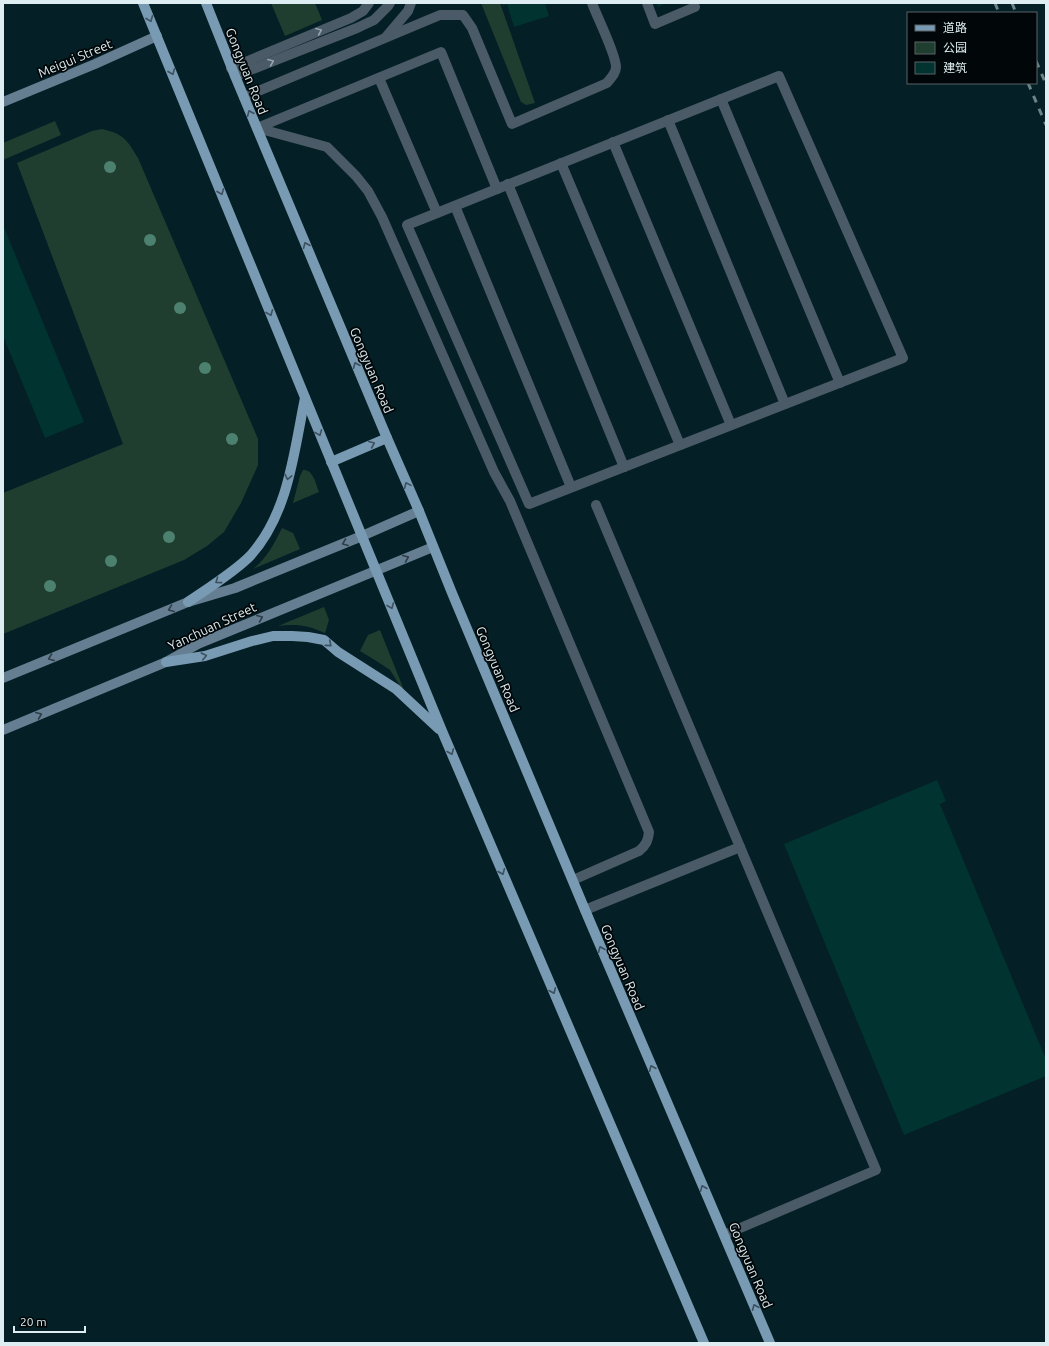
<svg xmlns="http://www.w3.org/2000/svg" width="1049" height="1346" viewBox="0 0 1049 1346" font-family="Ubuntu,'Noto Sans SC',sans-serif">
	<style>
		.green { fill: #203e30 }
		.building { fill: #013330 }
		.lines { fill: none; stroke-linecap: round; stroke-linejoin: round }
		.lane { stroke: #4a5a66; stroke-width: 10 }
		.secondary { stroke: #657e92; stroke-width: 10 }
		.primary { stroke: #799ab3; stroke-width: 10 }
		.rail { stroke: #6c8287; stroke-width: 3; stroke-dasharray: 7 7; stroke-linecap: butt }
		.tree { fill: #4c8170 }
		.oneway { stroke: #3d505e }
		.oneway2 { stroke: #94a4ac }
		.oneway3 { stroke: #2e3d47 }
		.labels { text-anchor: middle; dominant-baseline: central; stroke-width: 3.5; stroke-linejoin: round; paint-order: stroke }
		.street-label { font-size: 13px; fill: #deedf1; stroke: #010709 }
	</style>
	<rect width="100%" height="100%" fill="#041f25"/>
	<g class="green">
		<path d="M 271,3 L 315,3 L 322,20 L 285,36 Z"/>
		<path d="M 481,3 L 500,3 L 535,103 L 526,105 L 521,102 Z"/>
		<path d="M 55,121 L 61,135 L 3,160 L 3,143 Z"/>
		<path d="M 102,129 C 124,134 127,140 138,158 L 258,439 L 258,465 L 241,503 L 224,532 L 207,546 L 184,560 L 3,634 L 3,493 L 123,444 L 17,163 L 92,131 Z"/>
		<path d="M 303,470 C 313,469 316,484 319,492 L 293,503 L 300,476 Z"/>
		<path d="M 282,528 L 293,533 L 300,549 L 253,569 C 267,558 274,544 282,528 Z"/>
		<path d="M 324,607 L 329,620 L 325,633 C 306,625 298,624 278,626 Z"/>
		<path d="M 380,630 L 406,695 L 390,670 L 378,662 L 360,651 L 368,635 Z"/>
	</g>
	<g class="building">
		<path d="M 502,3 L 545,3 L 549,16 L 514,27 L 507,4 L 503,6 Z"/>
		<path d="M 656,3 L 666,3 L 658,7 Z"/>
		<path d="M 3,225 L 84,422 L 45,438 L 3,336 Z"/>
		<path d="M 937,780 L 946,801 L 940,804 L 1045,1057 L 1046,1057 L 1046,1076 L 904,1135 L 784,844 Z"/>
	</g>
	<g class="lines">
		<g class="lane">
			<path d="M 647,3 L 655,24 L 695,7"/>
			<path d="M 386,37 L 408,11 L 411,3"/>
			<path d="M 231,68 L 351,18 L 363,11 L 369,3"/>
			<path d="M 235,76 L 357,28 L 374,20 L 388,6 L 390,3"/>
			<path d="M 779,76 L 903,358 L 529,504 L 407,225 Z"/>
			<path d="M 379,78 L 437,213"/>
			<path d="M 244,97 L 440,15 L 463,15 L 472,28 L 512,124 L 607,83 C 611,78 616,73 616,67 C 616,54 597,17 592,3"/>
			<path d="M 721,99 L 840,383"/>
			<path d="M 668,120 L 785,404"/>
			<path d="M 257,128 L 327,147 L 356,176 L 368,191 L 382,217 L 494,472 L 510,501 L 649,832 C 648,841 646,845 639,851 L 573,880"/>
			<path d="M 257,128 L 441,52 L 497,189"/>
			<path d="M 613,142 L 731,425"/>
			<path d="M 561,163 L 680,445"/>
			<path d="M 508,184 L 624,467"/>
			<path d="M 455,206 L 571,487"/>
			<path d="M 596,505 L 876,1170 L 724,1235"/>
			<path d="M 585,910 L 740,847"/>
		</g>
		<g class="secondary">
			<path d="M 3,102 L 95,64 L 157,36"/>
			<path d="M 3,678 L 188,602 L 235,588 L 362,536 L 419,511"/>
			<path d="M 3,730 L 166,662 L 198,644 L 433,547"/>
		</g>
		<g class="primary">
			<path d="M 143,3 L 442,731 L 704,1343"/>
			<path d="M 206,3 L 235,76 L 387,438 L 419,511 L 452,593 L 585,910 L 770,1343"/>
			<path d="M 331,462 L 387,438"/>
			<path d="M 188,602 C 207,589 236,571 251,555 C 289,512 294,451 305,398"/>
			<path d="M 166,662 L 205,656 L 252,641 L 273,636 L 292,636 L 308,637 L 324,640 L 338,652 L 396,689 L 439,729"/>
		</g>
		<g class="rail">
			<path d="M 995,3 L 999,13"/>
			<path d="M 1012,3 L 1016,13"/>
			<path d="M 1036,61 L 1046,84"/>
			<path d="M 1028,83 L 1046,125"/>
		</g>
	</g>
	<g class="tree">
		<circle cx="110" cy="167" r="6"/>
		<circle cx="150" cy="240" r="6"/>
		<circle cx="180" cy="308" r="6"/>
		<circle cx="205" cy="368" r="6"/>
		<circle cx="232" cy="439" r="6"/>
		<circle cx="169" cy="537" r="6"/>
		<circle cx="111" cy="561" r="6"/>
		<circle cx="50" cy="586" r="6"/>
	</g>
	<defs><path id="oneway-chevron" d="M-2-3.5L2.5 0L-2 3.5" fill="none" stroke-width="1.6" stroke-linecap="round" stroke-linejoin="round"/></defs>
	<g class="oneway">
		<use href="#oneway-chevron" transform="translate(150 19) rotate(68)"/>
		<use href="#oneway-chevron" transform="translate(172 72) rotate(68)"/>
		<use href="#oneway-chevron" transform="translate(250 113) rotate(-113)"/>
		<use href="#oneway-chevron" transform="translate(221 192) rotate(68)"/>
		<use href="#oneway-chevron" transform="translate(306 245) rotate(-113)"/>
		<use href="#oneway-chevron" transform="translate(270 313) rotate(68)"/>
		<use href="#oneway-chevron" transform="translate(356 365) rotate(-113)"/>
		<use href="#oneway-chevron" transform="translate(319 433) rotate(68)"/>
		<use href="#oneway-chevron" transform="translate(372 444) rotate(-23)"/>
		<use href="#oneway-chevron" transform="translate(288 477) rotate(102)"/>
		<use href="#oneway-chevron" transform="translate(407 485) rotate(-114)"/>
		<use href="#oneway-chevron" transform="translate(218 581) rotate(144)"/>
		<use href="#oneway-chevron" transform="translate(391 606) rotate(68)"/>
		<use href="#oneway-chevron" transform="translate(329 644) rotate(40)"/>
		<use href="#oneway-chevron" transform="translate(204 656) rotate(-13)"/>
		<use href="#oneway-chevron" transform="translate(451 752) rotate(67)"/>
		<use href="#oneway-chevron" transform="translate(502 872) rotate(67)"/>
		<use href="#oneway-chevron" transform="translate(601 949) rotate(-113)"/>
		<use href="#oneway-chevron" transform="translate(553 991) rotate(67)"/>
		<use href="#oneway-chevron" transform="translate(652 1068) rotate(-113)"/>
		<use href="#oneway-chevron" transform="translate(703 1188) rotate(-113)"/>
		<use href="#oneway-chevron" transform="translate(755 1307) rotate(-113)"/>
	</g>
	<g class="oneway2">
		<use href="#oneway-chevron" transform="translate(319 31) rotate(-23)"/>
		<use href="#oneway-chevron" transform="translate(271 62) rotate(-22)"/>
	</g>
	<g class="oneway3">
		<use href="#oneway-chevron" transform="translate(345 543) rotate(158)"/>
		<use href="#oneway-chevron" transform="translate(406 558) rotate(-22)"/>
		<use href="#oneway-chevron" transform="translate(171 609) rotate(158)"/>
		<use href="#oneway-chevron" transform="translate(260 618) rotate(-23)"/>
		<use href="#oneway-chevron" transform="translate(51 658) rotate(158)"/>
		<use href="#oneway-chevron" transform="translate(39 715) rotate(-23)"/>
	</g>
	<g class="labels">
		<g class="street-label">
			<text transform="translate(75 58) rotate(-23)">Meigui Street</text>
			<text transform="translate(247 71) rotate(68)">Gongyuan Road</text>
			<text transform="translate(372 370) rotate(67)">Gongyuan Road</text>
			<text transform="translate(212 626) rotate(-25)">Yanchuan Street</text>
			<text transform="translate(498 669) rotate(67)">Gongyuan Road</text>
			<text transform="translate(623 967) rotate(67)">Gongyuan Road</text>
			<text transform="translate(751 1265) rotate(67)">Gongyuan Road</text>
		</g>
	</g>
	<rect width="1049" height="1346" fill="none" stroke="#deedf1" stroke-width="8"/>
	<rect x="907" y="12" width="130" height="72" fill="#010709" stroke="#596366"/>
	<rect x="915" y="25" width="20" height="6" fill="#799ab3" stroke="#596366"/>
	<text x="943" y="32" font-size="12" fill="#deedf1">道路</text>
	<rect x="915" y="42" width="20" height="12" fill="#203e30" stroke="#596366"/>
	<text x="943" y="52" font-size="12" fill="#deedf1">公园</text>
	<rect x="915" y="62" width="20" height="12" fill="#013330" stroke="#596366"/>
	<text x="943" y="72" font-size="12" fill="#deedf1">建筑</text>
	<path d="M14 1326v6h71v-6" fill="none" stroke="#deedf1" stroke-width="2"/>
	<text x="20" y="1326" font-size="12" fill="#deedf1" stroke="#010709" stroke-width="3" paint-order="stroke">20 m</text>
</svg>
